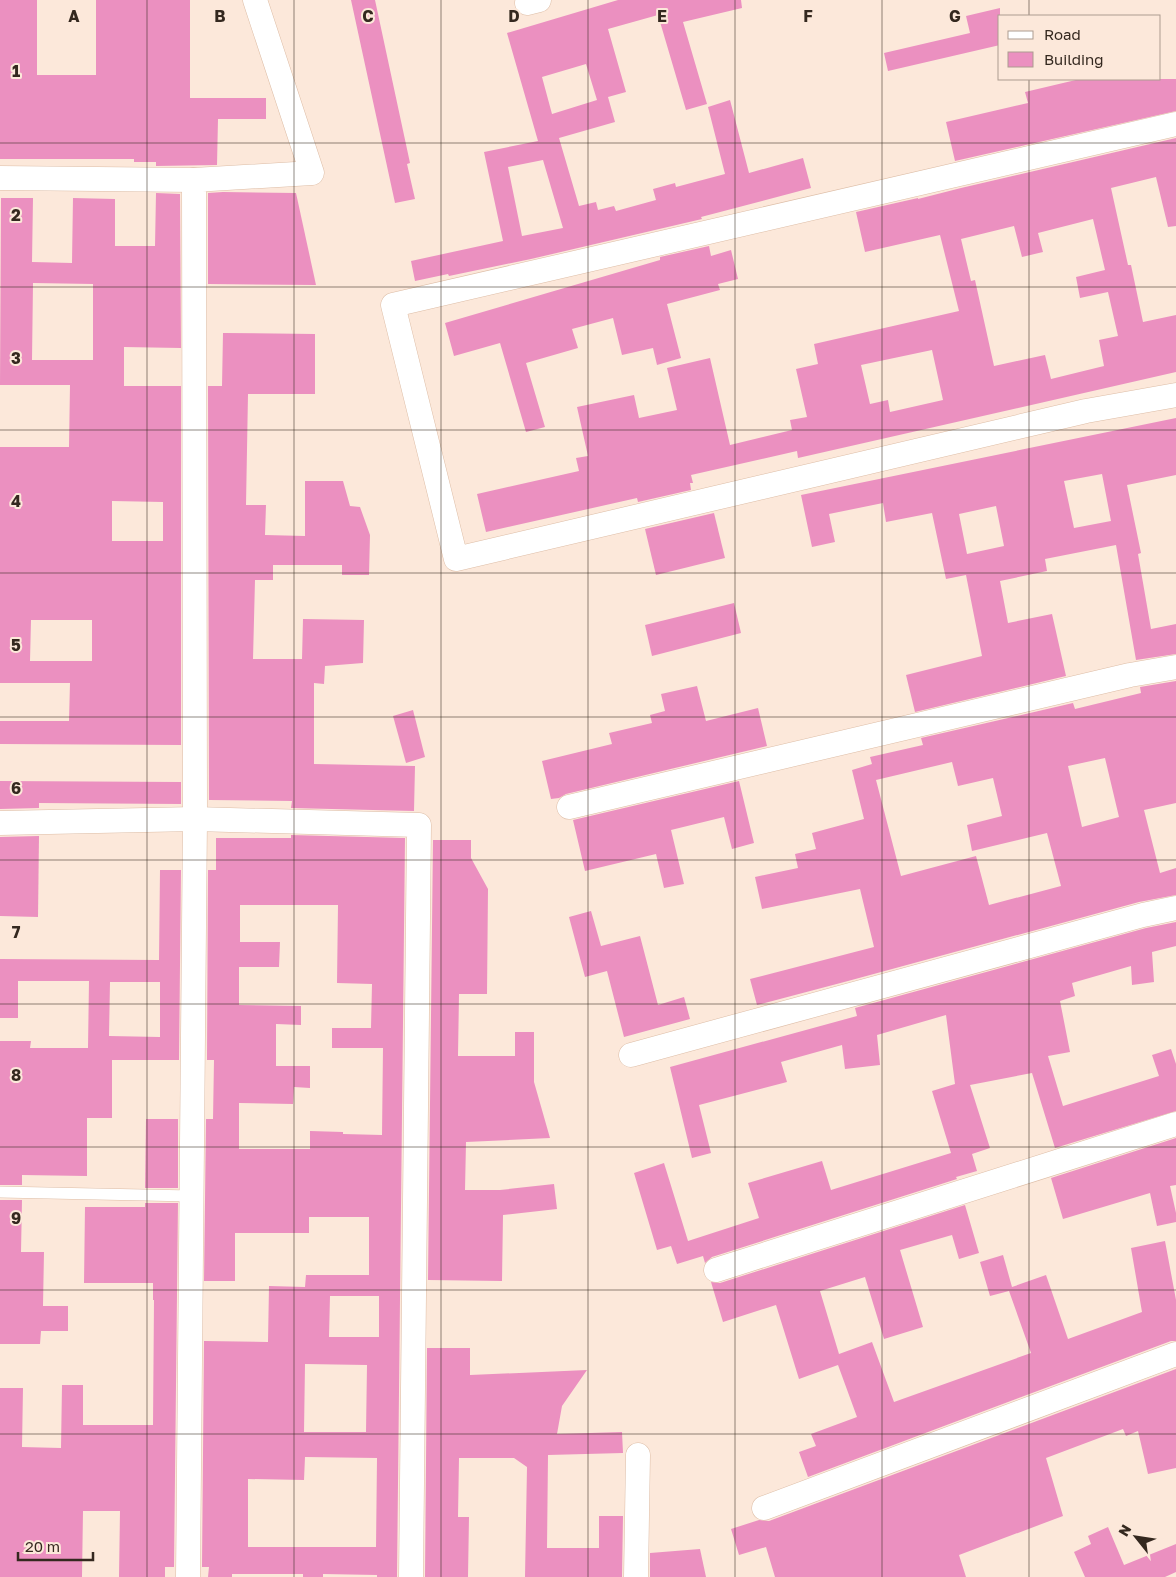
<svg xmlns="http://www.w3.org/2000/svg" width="1176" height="1577" viewBox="0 0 1176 1577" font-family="'Golos Text',sans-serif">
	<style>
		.building { fill: #eb90c0; fill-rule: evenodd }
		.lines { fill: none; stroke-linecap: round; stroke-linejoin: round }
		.service-casing { stroke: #ddbda6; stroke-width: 12 }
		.minor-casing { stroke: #ddbda6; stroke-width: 25 }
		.service { stroke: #fff; stroke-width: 11 }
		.minor { stroke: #fff; stroke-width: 24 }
		.grid { fill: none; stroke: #34281f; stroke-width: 1; stroke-opacity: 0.55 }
		.grid-label { font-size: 16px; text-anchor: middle; font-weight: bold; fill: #34281f; stroke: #fce8da; stroke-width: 4; stroke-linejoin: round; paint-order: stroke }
	</style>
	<rect width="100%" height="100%" fill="#fce8da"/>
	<g class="building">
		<path d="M 0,0 L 37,0 L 37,75 L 96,75 L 96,0 L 190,0 L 190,98 L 266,98 L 266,119 L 218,119 L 217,165 L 156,166 L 156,162 L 134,162 L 134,159 L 0,159 Z"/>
		<path d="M 351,0 L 375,0 L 410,163 L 407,164 L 415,199 L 395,203 Z"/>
		<path d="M 618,0 L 741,0 L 742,8 L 683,22 L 707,104 L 686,110 L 658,15 L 608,29 L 626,92 L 608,97 L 615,122 L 559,138 L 579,206 L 596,202 L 598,210 L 614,206 L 616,211 L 656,200 L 653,189 L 675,183 L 676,187 L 725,174 L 708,107 L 730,100 L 749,173 L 803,158 L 811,188 L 701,217 L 702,219 L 531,259 L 449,276 L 448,274 L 415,281 L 411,261 L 503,241 L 484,152 L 538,141 L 507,33 ZM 586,64 L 597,100 L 552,114 L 542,77 ZM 543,160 L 563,228 L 522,236 L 508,167 Z"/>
		<path d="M 1000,8 L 1000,45 L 888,71 L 884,53 L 970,33 L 966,16 Z"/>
		<path d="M 1080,79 L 1176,79 L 1176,111 L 955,161 L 946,122 L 1028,103 L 1025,92 Z"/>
		<path d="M 1176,138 L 1176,226 L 1168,227 L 1156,177 L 1111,188 L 1128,265 L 1131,265 L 1143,322 L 1176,315 L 1176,372 L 798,458 L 797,451 L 691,475 L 693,483 L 690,483 L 691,490 L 638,502 L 637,498 L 486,532 L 477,494 L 579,471 L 576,458 L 588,456 L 577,407 L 634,395 L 639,418 L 677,410 L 667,368 L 710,358 L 730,445 L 792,430 L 790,420 L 807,417 L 796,369 L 818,364 L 814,344 L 959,311 L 940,235 L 865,252 L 856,212 L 918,198 L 918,199 L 961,188 ZM 1093,219 L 1105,270 L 1076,277 L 1080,298 L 1108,292 L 1118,336 L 1099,340 L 1104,366 L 1051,379 L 1045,355 L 994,366 L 975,280 L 971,281 L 961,239 L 1014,226 L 1022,257 L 1043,252 L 1038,233 ZM 932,350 L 943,400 L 890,412 L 888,400 L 870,404 L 861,365 Z"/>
		<path d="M 223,192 L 296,193 L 316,285 L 208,284 L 208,193 Z"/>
		<path d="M 156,193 L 180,194 L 181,348 L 124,347 L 124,386 L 181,386 L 181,745 L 0,744 L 0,721 L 69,721 L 70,683 L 0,683 L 0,447 L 69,447 L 70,385 L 0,385 L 1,198 L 33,198 L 32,262 L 72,263 L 73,198 L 115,199 L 115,246 L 155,246 ZM 33,283 L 93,284 L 93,360 L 32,360 ZM 112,501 L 163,502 L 163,541 L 112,541 ZM 31,620 L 92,620 L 92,661 L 30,661 Z"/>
		<path d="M 709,246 L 711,256 L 731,250 L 738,279 L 718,284 L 720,290 L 667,304 L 681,358 L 657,365 L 653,348 L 622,355 L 613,318 L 572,329 L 578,348 L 526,363 L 545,427 L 526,432 L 500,343 L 454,356 L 445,323 L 660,260 L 660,257 Z"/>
		<path d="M 223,333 L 315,334 L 315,394 L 248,394 L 246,505 L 266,505 L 265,535 L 305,536 L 305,481 L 343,481 L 350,506 L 360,507 L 370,535 L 369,575 L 342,575 L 342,565 L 273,565 L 273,580 L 255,580 L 253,659 L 302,659 L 303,619 L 364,620 L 363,663 L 325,666 L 324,684 L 314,683 L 314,764 L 415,766 L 414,811 L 291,808 L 292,801 L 209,800 L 208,386 L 222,386 Z"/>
		<path d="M 1176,418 L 1176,475 L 1127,485 L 1141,553 L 1138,554 L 1151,629 L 1176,624 L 1176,654 L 1136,660 L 1116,545 L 1045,559 L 1047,571 L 1000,581 L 1008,623 L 1052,614 L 1066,676 L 915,712 L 906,675 L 982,656 L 966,575 L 946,579 L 932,513 L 886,522 L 883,503 L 829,514 L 835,542 L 812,547 L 801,495 ZM 1102,474 L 1111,521 L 1074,528 L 1064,481 ZM 996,506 L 1004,546 L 967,554 L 959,514 Z"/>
		<path d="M 714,513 L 725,558 L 656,575 L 645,529 Z"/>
		<path d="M 734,603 L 741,633 L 652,656 L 645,625 Z"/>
		<path d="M 1176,681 L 1176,803 L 1144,810 L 1160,873 L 1176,868 L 1176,895 L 1139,902 L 848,981 L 757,1005 L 750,979 L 874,947 L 860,889 L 762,909 L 755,877 L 798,868 L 795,854 L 816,849 L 812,833 L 864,819 L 852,770 L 872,764 L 870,757 L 923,745 L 921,738 L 1073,703 L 1075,709 L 1141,693 L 1140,687 ZM 1105,758 L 1119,817 L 1082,827 L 1068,766 ZM 952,762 L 958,786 L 993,778 L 1002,816 L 967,825 L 972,851 L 1047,833 L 1061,886 L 989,905 L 976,856 L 901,876 L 876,780 Z"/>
		<path d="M 697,686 L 706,721 L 758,708 L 767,746 L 566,794 L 559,798 L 551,799 L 542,761 L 612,744 L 609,733 L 652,723 L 650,715 L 665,711 L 661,694 Z"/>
		<path d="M 413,710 L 425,757 L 406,763 L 393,716 Z"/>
		<path d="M 0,781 L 181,782 L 181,804 L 39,803 L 39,808 L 0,809 Z"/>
		<path d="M 739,781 L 754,843 L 732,849 L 724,817 L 671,830 L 684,884 L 664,888 L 656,854 L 585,871 L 573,820 Z"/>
		<path d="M 291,835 L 405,838 L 397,1577 L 377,1577 L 377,1575 L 323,1574 L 323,1577 L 303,1577 L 303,1574 L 232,1574 L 232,1577 L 208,1577 L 209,1567 L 202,1567 L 204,1341 L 268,1342 L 269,1286 L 305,1287 L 306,1275 L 369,1275 L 369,1217 L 309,1217 L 309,1233 L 235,1233 L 235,1281 L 204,1281 L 206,1119 L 213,1119 L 214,1060 L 207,1060 L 208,870 L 216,870 L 216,838 L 291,838 ZM 240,905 L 338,905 L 337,983 L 372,984 L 371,1028 L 332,1028 L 332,1048 L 383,1048 L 382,1135 L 343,1134 L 343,1132 L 310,1131 L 310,1149 L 239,1149 L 239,1103 L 293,1104 L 294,1087 L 310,1088 L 310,1066 L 276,1066 L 276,1024 L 301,1025 L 301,1006 L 239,1005 L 239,967 L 279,967 L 280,942 L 240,942 ZM 330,1296 L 379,1296 L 379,1337 L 329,1337 ZM 305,1364 L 367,1365 L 366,1432 L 304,1432 ZM 305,1457 L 377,1458 L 376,1547 L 248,1547 L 248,1479 L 304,1480 Z"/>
		<path d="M 39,836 L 38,917 L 0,916 L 0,837 Z"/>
		<path d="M 433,840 L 471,840 L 471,858 L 488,889 L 487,994 L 459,994 L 458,1056 L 515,1056 L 515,1032 L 534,1032 L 534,1082 L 550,1138 L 466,1142 L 465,1190 L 500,1190 L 554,1184 L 557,1209 L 503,1215 L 502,1281 L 428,1280 Z"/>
		<path d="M 160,870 L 181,870 L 179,1060 L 112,1060 L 112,1118 L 87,1118 L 87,1176 L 22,1175 L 22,1185 L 0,1185 L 0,1041 L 31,1041 L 30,1048 L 88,1048 L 89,981 L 18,981 L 18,1018 L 0,1018 L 0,959 L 159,960 ZM 110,982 L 160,982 L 160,1037 L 109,1036 Z"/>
		<path d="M 591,911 L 601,946 L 640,936 L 658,1005 L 684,997 L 690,1019 L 624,1037 L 607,971 L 585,977 L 569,917 Z"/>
		<path d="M 1176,922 L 1176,946 L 1152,952 L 1154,982 L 1132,985 L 1131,966 L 1072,983 L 1075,996 L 1060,1001 L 1070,1052 L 1048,1056 L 1063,1106 L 1159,1076 L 1152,1055 L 1171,1049 L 1176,1064 L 1176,1111 L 1055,1148 L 1032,1073 L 970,1085 L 990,1148 L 972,1154 L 977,1171 L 956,1177 L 957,1179 L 712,1257 L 705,1263 L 703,1256 L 677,1264 L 671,1246 L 657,1250 L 634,1173 L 664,1163 L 688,1241 L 759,1218 L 748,1183 L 822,1161 L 831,1190 L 951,1153 L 932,1091 L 955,1084 L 946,1015 L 877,1035 L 880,1065 L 845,1069 L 842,1045 L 781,1062 L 787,1082 L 699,1105 L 711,1153 L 692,1158 L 670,1067 L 857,1016 L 855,1008 L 1146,928 Z"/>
		<path d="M 146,1119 L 178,1119 L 178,1188 L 145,1188 Z"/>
		<path d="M 1176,1138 L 1176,1185 L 1170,1186 L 1176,1213 L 1176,1222 L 1157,1226 L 1150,1193 L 1063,1219 L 1051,1178 Z"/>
		<path d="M 0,1200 L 22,1200 L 21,1252 L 44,1252 L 43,1306 L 68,1306 L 68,1331 L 41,1331 L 40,1344 L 0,1344 Z"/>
		<path d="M 145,1203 L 178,1203 L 174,1567 L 165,1567 L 165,1577 L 119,1577 L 120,1511 L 83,1511 L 82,1577 L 0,1577 L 0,1388 L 23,1388 L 22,1447 L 61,1448 L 62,1385 L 83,1385 L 83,1425 L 153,1425 L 154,1300 L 153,1300 L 153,1283 L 84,1283 L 85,1207 L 145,1207 Z"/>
		<path d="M 965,1205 L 979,1253 L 959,1259 L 952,1235 L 900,1250 L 923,1327 L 884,1339 L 865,1277 L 820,1291 L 839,1354 L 872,1342 L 894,1402 L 1031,1353 L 1009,1291 L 990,1296 L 980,1262 L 1003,1255 L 1012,1287 L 1046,1275 L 1068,1339 L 1142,1312 L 1131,1248 L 1165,1241 L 1176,1300 L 1176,1341 L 1171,1341 L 808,1477 L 799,1452 L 816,1446 L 811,1434 L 857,1417 L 838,1365 L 799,1379 L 776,1305 L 723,1322 L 711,1282 L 720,1283 Z"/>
		<path d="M 427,1348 L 470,1348 L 470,1375 L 587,1370 L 562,1406 L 557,1434 L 622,1432 L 623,1453 L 548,1455 L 547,1548 L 599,1548 L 599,1516 L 623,1516 L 622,1577 L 525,1577 L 527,1467 L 514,1458 L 459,1458 L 458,1517 L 469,1517 L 468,1577 L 425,1577 Z"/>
		<path d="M 1176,1369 L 1176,1468 L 1148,1474 L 1138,1431 L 1126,1436 L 1123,1429 L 1046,1458 L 1063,1516 L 959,1555 L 966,1577 L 775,1577 L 766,1547 L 739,1555 L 731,1529 L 759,1520 L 769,1521 Z"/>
		<path d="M 1108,1527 L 1124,1565 L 1176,1544 L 1176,1572 L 1165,1577 L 1085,1577 L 1074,1552 L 1091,1544 L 1088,1536 Z"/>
		<path d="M 700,1549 L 706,1577 L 650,1577 L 650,1553 Z"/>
	</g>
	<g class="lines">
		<g class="service-casing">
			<path id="service" d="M 0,1192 L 192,1196"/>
		</g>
		<g class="minor-casing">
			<g id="minor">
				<path d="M 527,3 L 539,0"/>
				<path d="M 1176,124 L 393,305 L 456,559 L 1086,411 L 1176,395"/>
				<path d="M 0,178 L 194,180"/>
				<path d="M 569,807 L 1130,675 L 1176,667"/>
				<path d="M 0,823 L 195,819 L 419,825 L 411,1577"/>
				<path d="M 631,1055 L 1143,915 L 1176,908"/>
				<path d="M 716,1270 L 1176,1124"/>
				<path d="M 764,1508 L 1176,1354"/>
				<path d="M 188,1577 L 195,819 L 194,180 L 312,173 L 255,0"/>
				<path d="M 636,1577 L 638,1455"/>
			</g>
		</g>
		<use href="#service" class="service"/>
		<use href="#minor" class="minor"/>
	</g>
	<path class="grid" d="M 147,0 L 147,1577M 294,0 L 294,1577M 441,0 L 441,1577M 588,0 L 588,1577M 735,0 L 735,1577M 882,0 L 882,1577M 1029,0 L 1029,16M 1029,79 L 1029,1577M 0,143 L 1176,143M 0,287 L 1176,287M 0,430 L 1176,430M 0,573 L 1176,573M 0,717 L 1176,717M 0,860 L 1176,860M 0,1004 L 1176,1004M 0,1147 L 1176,1147M 0,1290 L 1176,1290M 0,1434 L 1176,1434"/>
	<g class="grid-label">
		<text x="74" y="22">A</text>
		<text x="220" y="22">B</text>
		<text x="368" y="22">C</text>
		<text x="514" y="22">D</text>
		<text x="662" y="22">E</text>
		<text x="808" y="22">F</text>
		<text x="955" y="22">G</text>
		<text x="16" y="77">1</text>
		<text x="16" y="221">2</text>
		<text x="16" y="364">3</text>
		<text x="16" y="507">4</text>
		<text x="16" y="651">5</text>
		<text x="16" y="794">6</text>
		<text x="16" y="938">7</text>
		<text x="16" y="1081">8</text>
		<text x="16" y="1224">9</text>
	</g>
	<rect x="998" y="15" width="162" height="65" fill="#fce8da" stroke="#ac9b8f"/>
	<rect x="1008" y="31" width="25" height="8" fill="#ffffff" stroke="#ac9b8f"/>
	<text x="1044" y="40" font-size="15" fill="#34281f">Road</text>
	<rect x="1008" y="52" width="25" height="15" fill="#eb90c0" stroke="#ac9b8f"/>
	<text x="1044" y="65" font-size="15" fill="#34281f">Building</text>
	<g transform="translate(1136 1537) rotate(300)" stroke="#fce8da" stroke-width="4" paint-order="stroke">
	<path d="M0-4L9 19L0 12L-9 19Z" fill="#34281f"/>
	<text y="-8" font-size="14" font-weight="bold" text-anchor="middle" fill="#34281f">N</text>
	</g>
	<path d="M18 1552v8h75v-8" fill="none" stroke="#34281f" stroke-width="2.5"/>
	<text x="25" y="1552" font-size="15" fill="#34281f" stroke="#fce8da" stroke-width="4" paint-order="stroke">20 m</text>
</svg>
